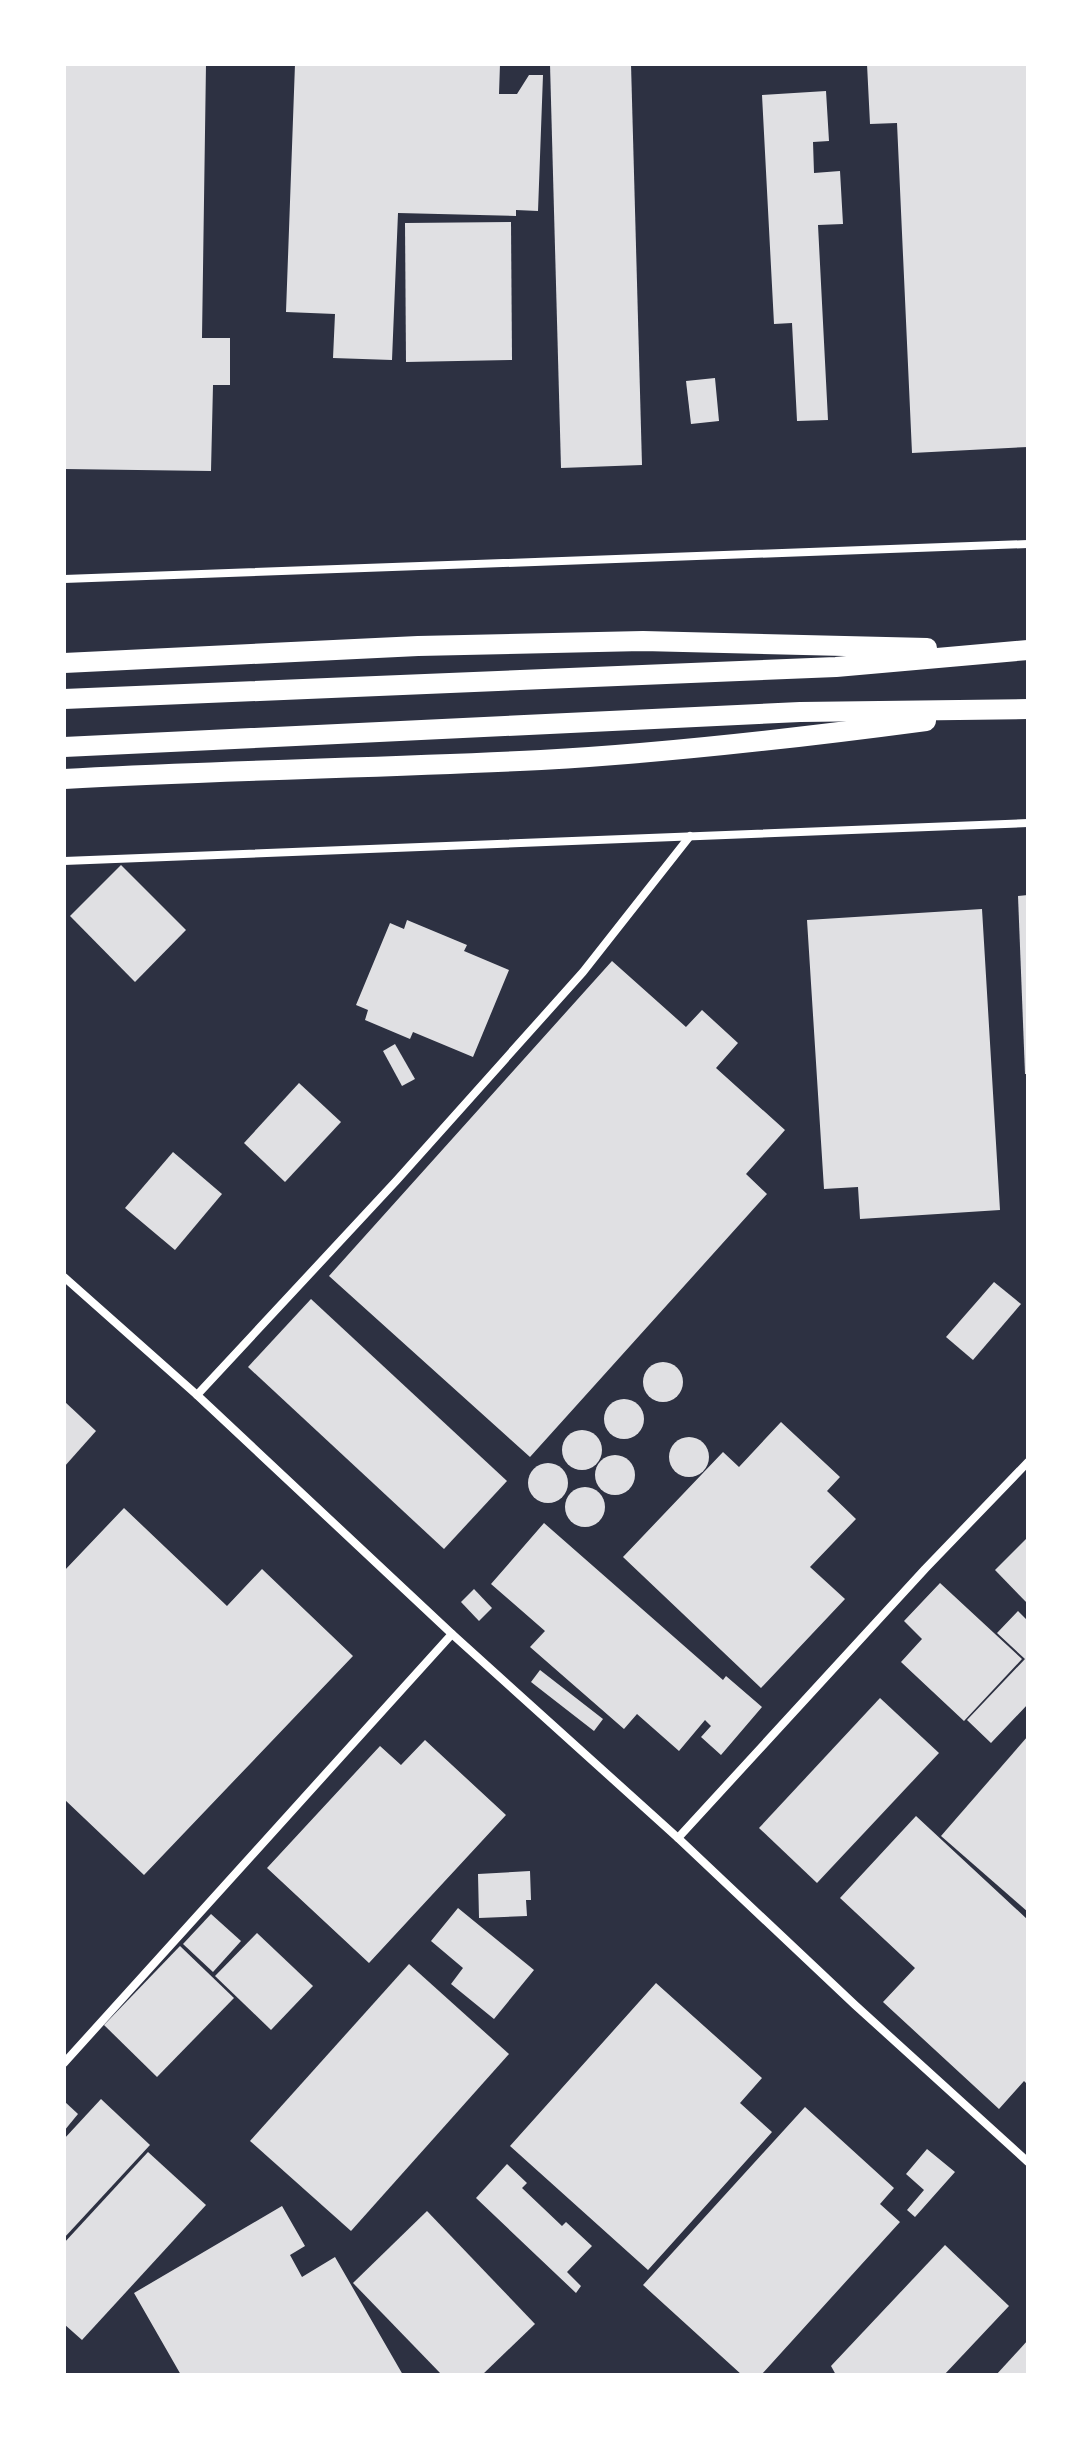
<svg xmlns="http://www.w3.org/2000/svg" width="1092" height="2439" viewBox="0 0 1092 2439" font-family="'Asap Condensed',sans-serif">
	<style>
		.building { fill: #e0e0e3 }
		.lines { fill: none; stroke-linecap: round; stroke-linejoin: round }
		.minor { stroke: #fff; stroke-width: 8 }
		.trunk { stroke: #fff; stroke-width: 20 }
	</style>
	<rect width="100%" height="100%" fill="#2d3142"/>
	<g class="building">
		<path d="M 64,64 L 206,64 L 202,338 L 230,338 L 230,385 L 213,385 L 211,471 L 64,469 Z"/>
		<path d="M 295,64 L 500,64 L 499,94 L 517,94 L 529,75 L 543,75 L 538,211 L 516,210 L 516,216 L 398,213 L 392,360 L 333,358 L 335,314 L 286,312 Z"/>
		<path d="M 550,64 L 631,64 L 642,465 L 561,468 Z"/>
		<path d="M 867,64 L 1028,64 L 1028,447 L 912,453 L 897,123 L 870,124 Z"/>
		<path d="M 826,91 L 829,141 L 813,142 L 814,173 L 840,171 L 843,224 L 818,225 L 828,420 L 797,421 L 792,323 L 774,324 L 762,95 Z"/>
		<path d="M 511,222 L 512,360 L 406,362 L 405,223 Z"/>
		<path d="M 715,378 L 719,421 L 691,424 L 686,381 Z"/>
		<path d="M 121,865 L 186,930 L 135,982 L 70,916 Z"/>
		<path d="M 1028,895 L 1028,1074 L 1025,1074 L 1018,896 Z"/>
		<path d="M 982,909 L 1000,1210 L 860,1219 L 858,1187 L 824,1189 L 807,920 Z"/>
		<path d="M 407,920 L 467,945 L 464,951 L 509,970 L 473,1057 L 413,1032 L 410,1039 L 365,1020 L 368,1010 L 356,1005 L 390,923 L 404,929 Z"/>
		<path d="M 612,961 L 686,1027 L 702,1010 L 738,1043 L 716,1068 L 785,1130 L 746,1174 L 767,1194 L 530,1457 L 329,1276 Z"/>
		<path d="M 395,1044 L 415,1079 L 402,1086 L 383,1051 Z"/>
		<path d="M 299,1083 L 341,1122 L 285,1182 L 244,1143 Z"/>
		<path d="M 173,1152 L 222,1194 L 175,1250 L 125,1208 Z"/>
		<path d="M 994,1282 L 1021,1304 L 973,1360 L 946,1337 Z"/>
		<path d="M 311,1299 L 507,1481 L 444,1549 L 248,1367 Z"/>
		<circle cx="663" cy="1382" r="20"/>
		<circle cx="624" cy="1419" r="20"/>
		<path d="M 64,1401 L 96,1431 L 64,1467 Z"/>
		<path d="M 781,1422 L 840,1477 L 827,1491 L 856,1519 L 810,1567 L 845,1599 L 761,1688 L 623,1557 L 723,1452 L 739,1467 Z"/>
		<circle cx="582" cy="1450" r="20"/>
		<circle cx="689" cy="1457" r="20"/>
		<circle cx="615" cy="1475" r="20"/>
		<circle cx="548" cy="1483" r="20"/>
		<circle cx="585" cy="1507" r="20"/>
		<path d="M 124,1508 L 227,1606 L 262,1569 L 353,1656 L 144,1875 L 64,1799 L 64,1571 Z"/>
		<path d="M 544,1523 L 723,1680 L 726,1676 L 762,1707 L 721,1755 L 701,1737 L 711,1726 L 705,1720 L 679,1751 L 637,1714 L 624,1729 L 530,1647 L 545,1631 L 491,1584 Z"/>
		<path d="M 1028,1537 L 1028,1604 L 995,1570 Z"/>
		<path d="M 940,1583 L 1022,1659 L 964,1721 L 901,1662 L 922,1639 L 904,1621 Z"/>
		<path d="M 474,1589 L 492,1608 L 479,1621 L 461,1602 Z"/>
		<path d="M 1018,1611 L 1028,1621 L 1028,1704 L 991,1743 L 967,1720 L 1025,1659 L 997,1633 Z"/>
		<path d="M 540,1670 L 603,1719 L 594,1731 L 531,1682 Z"/>
		<path d="M 880,1698 L 939,1753 L 817,1883 L 759,1828 Z"/>
		<path d="M 1028,1736 L 1028,1912 L 941,1836 Z"/>
		<path d="M 425,1740 L 506,1815 L 369,1963 L 267,1868 L 380,1746 L 401,1765 Z"/>
		<path d="M 916,1816 L 1028,1920 L 1028,2085 L 1024,2081 L 999,2109 L 883,2002 L 915,1968 L 840,1898 Z"/>
		<path d="M 530,1871 L 531,1900 L 526,1900 L 527,1916 L 479,1918 L 478,1874 Z"/>
		<path d="M 458,1908 L 534,1970 L 494,2019 L 451,1984 L 463,1968 L 431,1941 Z"/>
		<path d="M 211,1914 L 241,1941 L 213,1972 L 183,1944 Z"/>
		<path d="M 257,1933 L 313,1986 L 271,2030 L 215,1976 Z"/>
		<path d="M 180,1946 L 234,1998 L 157,2077 L 104,2025 Z"/>
		<path d="M 409,1964 L 509,2054 L 351,2231 L 250,2141 Z"/>
		<path d="M 656,1983 L 762,2078 L 740,2103 L 772,2132 L 648,2270 L 510,2146 Z"/>
		<path d="M 101,2099 L 150,2145 L 64,2238 L 64,2139 Z"/>
		<path d="M 64,2101 L 78,2114 L 64,2131 Z"/>
		<path d="M 805,2107 L 894,2188 L 880,2204 L 900,2222 L 761,2375 L 742,2375 L 643,2285 Z"/>
		<path d="M 927,2149 L 955,2172 L 915,2217 L 907,2210 L 924,2190 L 906,2174 Z"/>
		<path d="M 148,2152 L 206,2205 L 82,2340 L 64,2324 L 64,2243 Z"/>
		<path d="M 507,2164 L 527,2183 L 522,2188 L 562,2226 L 566,2222 L 592,2246 L 567,2272 L 581,2286 L 576,2293 L 476,2198 Z"/>
		<path d="M 282,2206 L 305,2246 L 290,2255 L 302,2277 L 335,2257 L 403,2375 L 181,2375 L 134,2293 Z"/>
		<path d="M 427,2211 L 535,2324 L 482,2375 L 442,2375 L 353,2283 Z"/>
		<path d="M 945,2245 L 1009,2306 L 944,2375 L 836,2375 L 831,2366 Z"/>
		<path d="M 1028,2340 L 1028,2375 L 996,2375 Z"/>
	</g>
	<g class="lines">
		<g class="minor">
			<path d="M 64,579 L 1028,544"/>
			<path d="M 64,861 L 1028,823"/>
			<path d="M 64,1277 L 197,1395 L 452,1634 L 678,1838 L 855,2005 L 1028,2162"/>
			<path d="M 197,1395 L 397,1180 L 583,972 L 690,836"/>
			<path d="M 678,1838 L 925,1569 L 1028,1462"/>
			<path d="M 64,2063 L 452,1634"/>
		</g>
		<g class="trunk">
			<path d="M 64,663 L 418,646 L 643,641 L 927,648"/>
			<path d="M 64,699 L 836,667 L 1028,650"/>
			<path d="M 64,747 L 800,712 L 1028,709"/>
			<path d="M 64,779 C 223,770 382,768 541,760 C 669,753 798,738 926,721"/>
		</g>
	</g>
	<rect width="1092" height="2439" fill="none" stroke="#ffffff" stroke-width="132"/>
</svg>
